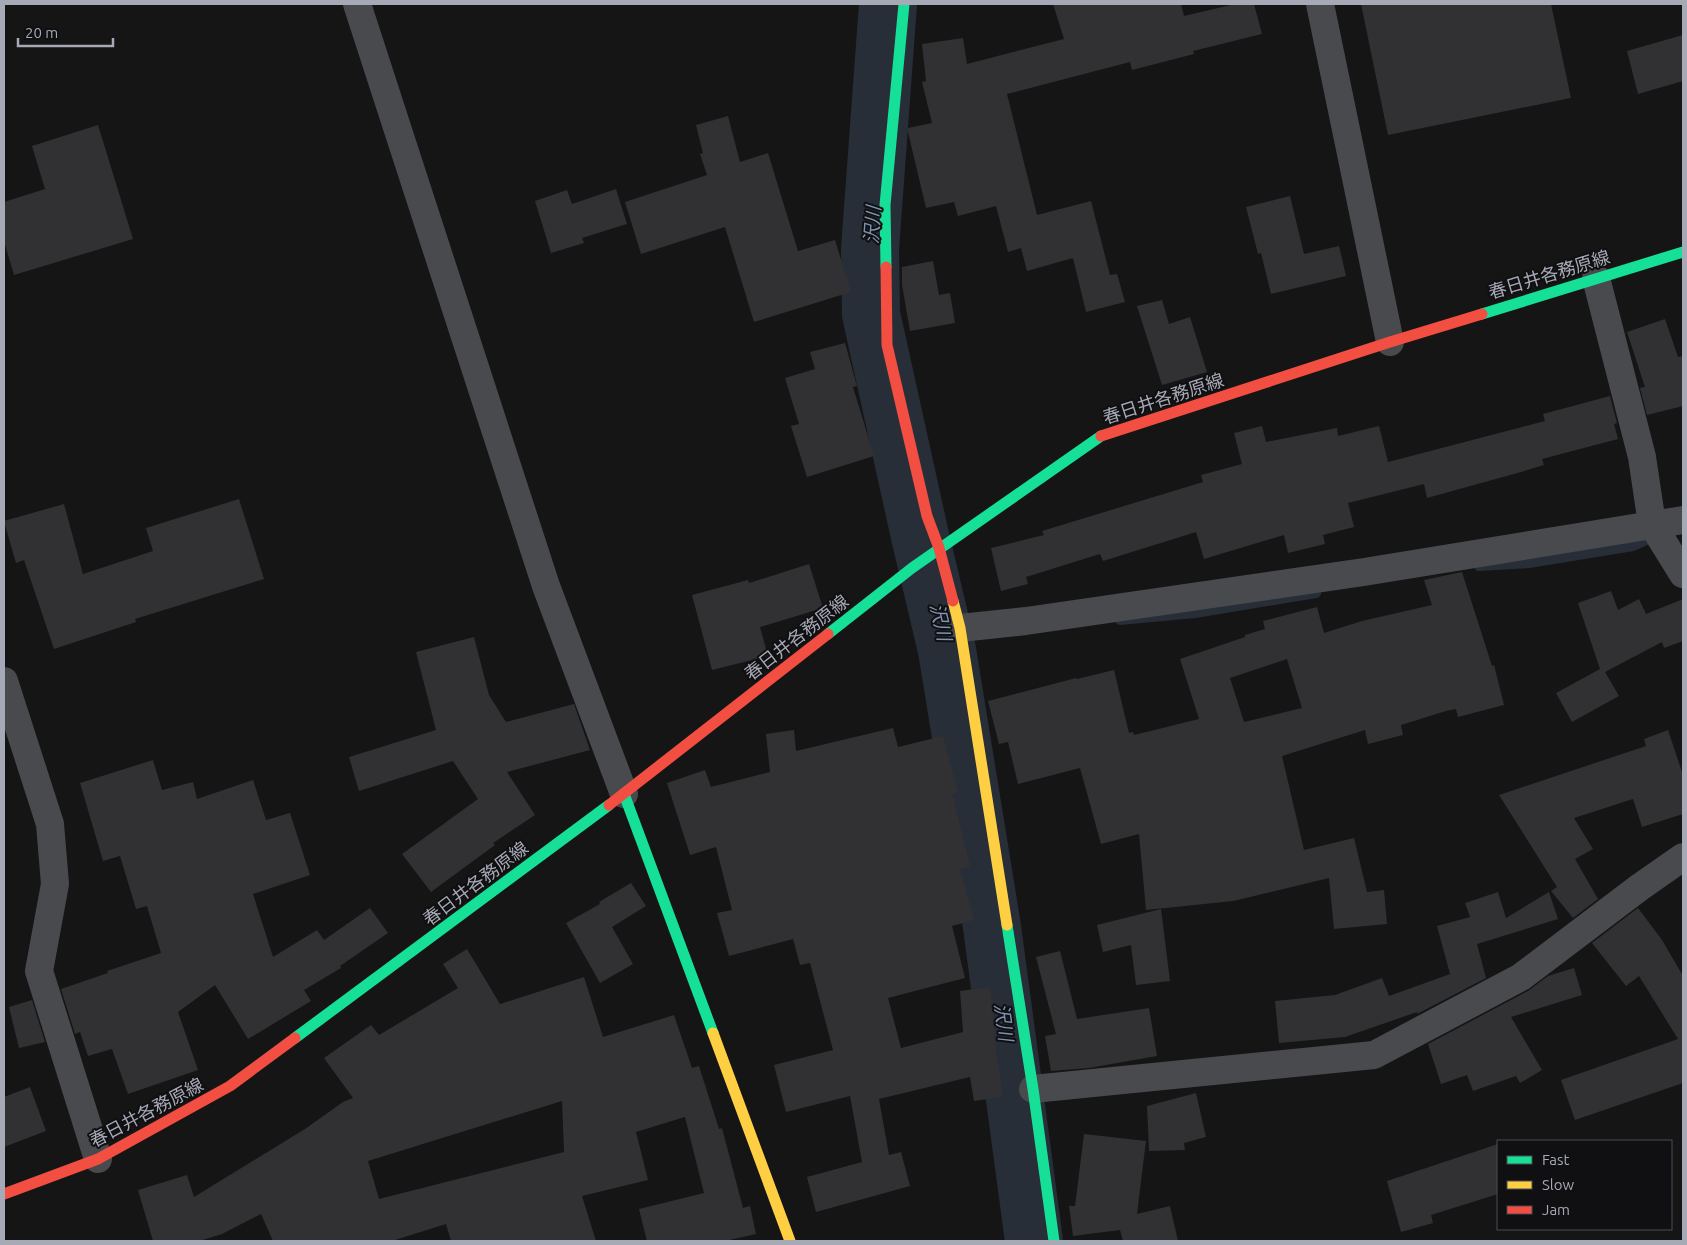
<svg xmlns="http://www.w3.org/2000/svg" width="1687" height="1245" viewBox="0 0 1687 1245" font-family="Ubuntu,'Noto Sans JP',sans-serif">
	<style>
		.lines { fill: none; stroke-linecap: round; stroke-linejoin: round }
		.stream { stroke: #282e37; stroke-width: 10 }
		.river { stroke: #282e37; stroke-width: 58 }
		.building { fill: #313133; fill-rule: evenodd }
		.street { stroke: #494a4e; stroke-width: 28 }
		.fast { stroke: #16e098; stroke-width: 11 }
		.slow { stroke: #ffcf43; stroke-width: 11 }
		.jam { stroke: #f24e42; stroke-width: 11 }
		.labels { text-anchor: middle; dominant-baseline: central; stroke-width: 4; stroke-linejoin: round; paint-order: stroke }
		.street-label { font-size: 18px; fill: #a6a9b6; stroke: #100f11 }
		.water-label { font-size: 19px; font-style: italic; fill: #7d93b2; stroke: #100f11 }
	</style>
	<rect width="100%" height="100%" fill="#151515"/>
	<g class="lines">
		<g class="stream">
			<path d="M 1479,566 L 1529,563 L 1633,546 L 1658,535"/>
			<path d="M 1120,620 L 1195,613 L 1316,593"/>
		</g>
		<path class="river" d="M 888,4 L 870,249 L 871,314 L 920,536 L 947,650 L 992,927 L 1034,1241"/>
	</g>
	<g class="building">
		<path d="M 1053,4 L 1181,4 L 1184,16 L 1235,4 L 1254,4 L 1262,34 L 1193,51 L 1194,54 L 1132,70 L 1130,62 L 1007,94 L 1037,215 L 1091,201 L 1110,275 L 1117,274 L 1125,302 L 1086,312 L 1073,258 L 1027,271 L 1021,248 L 1008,252 L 996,206 L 958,216 L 954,202 L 926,208 L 908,132 L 908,128 L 932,123 L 922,82 L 926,81 L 922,44 L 963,38 L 967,64 L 1064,39 Z"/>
		<path d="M 1361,4 L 1551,4 L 1571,98 L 1388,135 Z"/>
		<path d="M 1683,35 L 1683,81 L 1638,94 L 1627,51 Z"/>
		<path d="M 728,116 L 740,162 L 768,153 L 798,251 L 835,240 L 851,292 L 754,322 L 725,227 L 641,254 L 625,202 L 707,175 L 700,154 L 703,153 L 696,125 Z"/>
		<path d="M 98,125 L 133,239 L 14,275 L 4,241 L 4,202 L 45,189 L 32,146 Z"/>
		<path d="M 616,189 L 627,224 L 582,238 L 584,243 L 551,253 L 535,201 L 567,190 L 572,204 Z"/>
		<path d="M 1290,196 L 1304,254 L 1339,246 L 1346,276 L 1271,294 L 1261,253 L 1258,254 L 1246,207 Z"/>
		<path d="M 933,261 L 939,295 L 950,293 L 955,323 L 910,331 L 902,285 L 902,267 Z"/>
		<path d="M 1162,300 L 1169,324 L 1190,317 L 1207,372 L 1162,385 L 1137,306 Z"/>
		<path d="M 1665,319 L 1678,357 L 1683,356 L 1683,406 L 1647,415 L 1640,388 L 1645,387 L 1627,332 Z"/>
		<path d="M 845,343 L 857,386 L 853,387 L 874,456 L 807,477 L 791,426 L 799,424 L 785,378 L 815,369 L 810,352 Z"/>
		<path d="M 1610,396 L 1617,423 L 1614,424 L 1618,439 L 1542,459 L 1544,465 L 1521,472 L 1427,498 L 1424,484 L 1348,503 L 1354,527 L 1323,535 L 1325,544 L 1288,553 L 1284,535 L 1204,559 L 1196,532 L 1103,561 L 1100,554 L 1026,577 L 1028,584 L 1001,591 L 991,548 L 1044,535 L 1042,531 L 1203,482 L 1201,475 L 1242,464 L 1234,433 L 1262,426 L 1266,442 L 1337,428 L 1338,436 L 1379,426 L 1388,462 L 1545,421 L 1543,414 Z"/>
		<path d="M 239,499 L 264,579 L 135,619 L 136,622 L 54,649 L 24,560 L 16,563 L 4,521 L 64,504 L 83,574 L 153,551 L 146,528 Z"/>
		<path d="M 809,564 L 823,608 L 760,627 L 768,656 L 712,670 L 692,595 L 748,580 L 749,583 Z"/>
		<path d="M 1462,572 L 1492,666 L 1494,665 L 1504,705 L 1458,717 L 1456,709 L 1446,711 L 1401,725 L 1403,735 L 1368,744 L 1365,730 L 1282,756 L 1304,850 L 1354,838 L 1367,892 L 1384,890 L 1387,924 L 1334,929 L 1329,878 L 1233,901 L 1146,910 L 1139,834 L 1101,844 L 1080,768 L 1018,784 L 1008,742 L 999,744 L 988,701 L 1076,678 L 1077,679 L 1114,670 L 1129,733 L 1133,732 L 1134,735 L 1199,719 L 1180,659 L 1245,637 L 1245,635 L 1265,629 L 1263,621 L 1317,607 L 1324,633 L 1362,621 L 1432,605 L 1424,580 ZM 1287,659 L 1302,708 L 1244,722 L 1230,678 Z"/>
		<path d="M 1611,591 L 1618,610 L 1639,599 L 1646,614 L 1683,599 L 1683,641 L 1664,648 L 1662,642 L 1605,672 L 1619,696 L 1572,722 L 1556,693 L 1600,669 L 1578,603 Z"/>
		<path d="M 474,637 L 489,695 L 506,722 L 574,704 L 590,750 L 507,772 L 535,815 L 493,843 L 495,845 L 431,892 L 402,854 L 478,799 L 453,761 L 359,791 L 349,757 L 436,730 L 416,652 Z"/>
		<path d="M 893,728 L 898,747 L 943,736 L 958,792 L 952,794 L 970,866 L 960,869 L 974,920 L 952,926 L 965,978 L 888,998 L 901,1048 L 963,1032 L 960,991 L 990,987 L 997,1062 L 998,1062 L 1003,1097 L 974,1101 L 970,1077 L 879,1099 L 889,1155 L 901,1152 L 910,1186 L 816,1212 L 807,1177 L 862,1162 L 850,1096 L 786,1112 L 774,1065 L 833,1050 L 810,963 L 800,965 L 793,939 L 729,956 L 717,913 L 732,910 L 716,847 L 690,855 L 667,783 L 705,770 L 711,787 L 770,772 L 766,734 L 794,730 L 796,751 Z"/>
		<path d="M 1668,730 L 1683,775 L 1683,814 L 1642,827 L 1633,799 L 1574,818 L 1593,849 L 1575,859 L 1598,899 L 1573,918 L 1551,891 L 1557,887 L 1499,795 L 1646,746 L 1644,739 Z"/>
		<path d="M 153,760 L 162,790 L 193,782 L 197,799 L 253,780 L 266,820 L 290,813 L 310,875 L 253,894 L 273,957 L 317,930 L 324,940 L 370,908 L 388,933 L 340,966 L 341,968 L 304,990 L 311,1001 L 248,1039 L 215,985 L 178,1012 L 198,1070 L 128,1094 L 112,1049 L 88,1056 L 80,1032 L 75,1034 L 61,989 L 108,973 L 107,971 L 161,953 L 147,906 L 136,909 L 120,856 L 103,861 L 80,783 Z"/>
		<path d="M 631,883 L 646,906 L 612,927 L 633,964 L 600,983 L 566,923 L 600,904 L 599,902 Z"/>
		<path d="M 1498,892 L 1506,918 L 1549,892 L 1558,919 L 1477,944 L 1486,978 L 1417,1014 L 1417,1012 L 1345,1037 L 1279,1043 L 1275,1001 L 1335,995 L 1382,978 L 1389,996 L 1450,974 L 1437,926 L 1470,917 L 1465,903 Z"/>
		<path d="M 1638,908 L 1662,940 L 1683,976 L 1683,1083 L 1575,1120 L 1561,1080 L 1678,1039 L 1639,976 L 1626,986 L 1592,943 Z"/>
		<path d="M 1161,909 L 1170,981 L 1136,985 L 1131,945 L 1103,952 L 1097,925 Z"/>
		<path d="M 467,949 L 500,1004 L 584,977 L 603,1037 L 674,1015 L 692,1068 L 699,1066 L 719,1129 L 722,1128 L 743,1208 L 750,1206 L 756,1234 L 725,1241 L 647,1241 L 639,1209 L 704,1193 L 685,1117 L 636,1132 L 648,1180 L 582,1196 L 596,1241 L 451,1241 L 446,1224 L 392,1241 L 273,1241 L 261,1214 L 222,1234 L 199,1241 L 153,1241 L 138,1190 L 187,1175 L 194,1197 L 305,1129 L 343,1102 L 353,1098 L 324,1058 L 371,1025 L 379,1035 L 458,988 L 443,964 ZM 562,1101 L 564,1152 L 379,1199 L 368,1161 Z"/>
		<path d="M 1060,951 L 1077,1019 L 1149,1008 L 1157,1056 L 1089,1068 L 1051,1071 L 1045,1036 L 1056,1034 L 1036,957 Z"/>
		<path d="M 1574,968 L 1582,995 L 1511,1017 L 1542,1070 L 1520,1083 L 1516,1076 L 1473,1091 L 1467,1075 L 1441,1084 L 1428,1044 L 1528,991 L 1548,976 Z"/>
		<path d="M 32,1000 L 45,1042 L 19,1048 L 9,1007 Z"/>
		<path d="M 30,1087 L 46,1131 L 4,1147 L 4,1097 Z"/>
		<path d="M 1196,1093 L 1206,1137 L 1184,1143 L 1185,1150 L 1149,1151 L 1147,1106 Z"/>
		<path d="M 1084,1134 L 1146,1141 L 1137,1214 L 1170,1206 L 1178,1241 L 1123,1241 L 1120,1230 L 1073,1236 L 1069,1206 L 1075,1206 Z"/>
		<path d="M 1498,1144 L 1498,1194 L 1431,1215 L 1433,1223 L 1401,1232 L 1387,1181 Z"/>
	</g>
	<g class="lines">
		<g class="street">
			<path d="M 357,4 L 546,586 L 624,794"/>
			<path d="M 1320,4 L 1390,342"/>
			<path d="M 1596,278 L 1642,457 L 1652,524 L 1683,574"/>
			<path d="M 960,628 L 1026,621 L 1364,572 L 1683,520"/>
			<path d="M 4,681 L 50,824 L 55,884 L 39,971 L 98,1159"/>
			<path d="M 1033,1089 L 1374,1055 L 1521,977 L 1640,887 L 1683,857"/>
		</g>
		<g class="fast">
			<path d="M 886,267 L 885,205 L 904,4"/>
			<path d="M 1482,314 L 1683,252"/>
			<path d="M 828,634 L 912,568 L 1101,436"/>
			<path d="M 624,794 L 713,1033"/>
			<path d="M 1007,925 L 1033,1089 L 1054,1241"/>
			<path d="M 295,1038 L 609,805"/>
		</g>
		<g class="slow">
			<path d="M 953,601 L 960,628 L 1007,925"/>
			<path d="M 713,1033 L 790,1241"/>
		</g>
		<g class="jam">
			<path d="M 886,267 L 887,345 L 927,516 L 939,548 L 953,601"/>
			<path d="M 1101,436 L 1390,342 L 1482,314"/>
			<path d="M 609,805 L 828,634"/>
			<path d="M 4,1194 L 98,1159 L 230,1086 L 295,1038"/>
		</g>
	</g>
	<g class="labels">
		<g class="street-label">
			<text transform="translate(1549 274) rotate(-17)">春日井各務原線</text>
			<text transform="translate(1163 398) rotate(-18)">春日井各務原線</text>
			<text transform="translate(796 637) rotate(-38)">春日井各務原線</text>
			<text transform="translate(475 883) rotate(-37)">春日井各務原線</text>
			<text transform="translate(146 1112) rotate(-28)">春日井各務原線</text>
		</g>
		<g class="water-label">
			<text transform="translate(872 225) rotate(-86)">沢川</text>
			<text transform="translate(941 622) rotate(77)">沢川</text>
			<text transform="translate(1004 1022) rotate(82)">沢川</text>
		</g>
	</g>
	<rect width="1687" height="1245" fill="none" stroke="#a6a9b6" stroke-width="10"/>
	<rect x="1497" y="1140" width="175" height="90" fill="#100f11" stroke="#4c4d53"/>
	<rect x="1507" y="1156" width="25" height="8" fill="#16e098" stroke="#4c4d53"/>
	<text x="1542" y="1165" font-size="15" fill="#a6a9b6">Fast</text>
	<rect x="1507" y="1181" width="25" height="8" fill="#ffcf43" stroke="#4c4d53"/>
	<text x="1542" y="1190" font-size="15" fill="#a6a9b6">Slow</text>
	<rect x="1507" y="1206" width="25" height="8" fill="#f24e42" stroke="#4c4d53"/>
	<text x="1542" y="1215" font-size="15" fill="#a6a9b6">Jam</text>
	<path d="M18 38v8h95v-8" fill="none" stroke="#a6a9b6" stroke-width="2.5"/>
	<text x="25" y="38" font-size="15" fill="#a6a9b6" stroke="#100f11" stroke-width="4" paint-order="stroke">20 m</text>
</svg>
